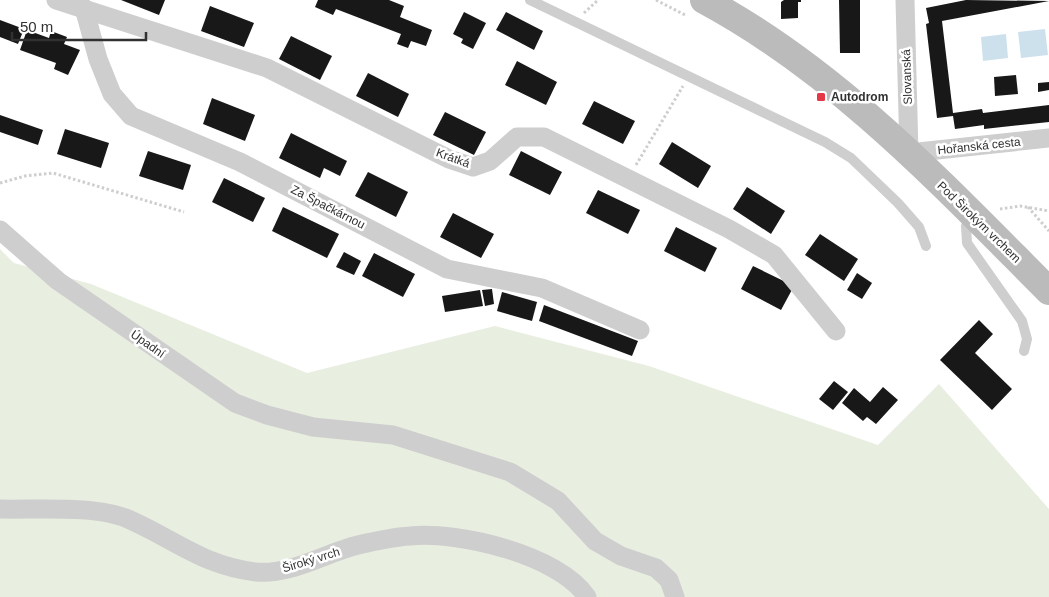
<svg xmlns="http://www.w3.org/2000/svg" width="1049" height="597" viewBox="0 0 1049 597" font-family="Arial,sans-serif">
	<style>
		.green { fill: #e8eee0 }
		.water { fill: #cde1ed }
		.building { fill: #181818 }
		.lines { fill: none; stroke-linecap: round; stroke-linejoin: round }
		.path { stroke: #cecece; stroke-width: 3; stroke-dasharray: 2.5 2.5; stroke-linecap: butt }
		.lane { stroke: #cecece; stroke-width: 10 }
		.street { stroke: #cecece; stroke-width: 19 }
		.secondary { stroke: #bbb; stroke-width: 28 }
		.poi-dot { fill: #e53746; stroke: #fff; stroke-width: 2 }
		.labels { text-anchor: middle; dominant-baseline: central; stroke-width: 5; stroke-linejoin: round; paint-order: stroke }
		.street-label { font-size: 12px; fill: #313131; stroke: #fff }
		.poi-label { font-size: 12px; font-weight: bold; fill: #313131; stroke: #fff; text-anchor: start }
	</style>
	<rect width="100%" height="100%" fill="#fff"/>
	<path class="green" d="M 0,249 L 14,263 L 91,284 L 307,373 L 495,326 L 649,366 L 878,445 L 939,384 L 1049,509 L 1049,597 L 0,597 Z"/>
	<g class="water">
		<path d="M 1045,29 L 1048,55 L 1021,58 L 1018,32 Z"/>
		<path d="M 1006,34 L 1008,58 L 983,61 L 981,37 Z"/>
	</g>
	<g class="building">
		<path d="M 121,0 L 165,0 L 159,15 Z"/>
		<path d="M 318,0 L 389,0 L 404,6 L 400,17 L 432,30 L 426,46 L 411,41 L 408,48 L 397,44 L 401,34 L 336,9 L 333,15 L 315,7 Z"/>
		<path d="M 784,0 L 801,0 L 801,2 L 798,2 L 798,18 L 781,19 L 781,2 Z"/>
		<path d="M 839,0 L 860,0 L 860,53 L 840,53 Z"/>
		<path d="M 966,0 L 1049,1 L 942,21 L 953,113 L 982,109 L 983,113 L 1049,105 L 1049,122 L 984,129 L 984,125 L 955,129 L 953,116 L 937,118 L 926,24 L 929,23 L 926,8 Z"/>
		<path d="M 210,6 L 254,23 L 244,47 L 201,31 Z"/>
		<path d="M 464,12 L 486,23 L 473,49 L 461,43 L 463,39 L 453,34 Z"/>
		<path d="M 506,12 L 543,31 L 534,50 L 496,30 Z"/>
		<path d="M 0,20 L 24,29 L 18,44 L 0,37 Z"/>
		<path d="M 27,30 L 49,38 L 51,31 L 67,37 L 64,44 L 80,50 L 68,75 L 54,69 L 56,63 L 20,50 Z"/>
		<path d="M 291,36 L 332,56 L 320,80 L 279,59 Z"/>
		<path d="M 517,61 L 557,82 L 546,105 L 505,85 Z"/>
		<path d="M 368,73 L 409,94 L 398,117 L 356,96 Z"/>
		<path d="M 1016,75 L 1018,94 L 995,96 L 994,77 Z"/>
		<path d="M 1049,82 L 1049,90 L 1038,92 L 1038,83 Z"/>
		<path d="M 212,98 L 255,115 L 245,141 L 203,124 Z"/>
		<path d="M 594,101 L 635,121 L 623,144 L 582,124 Z"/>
		<path d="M 445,112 L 486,132 L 474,155 L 433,135 Z"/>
		<path d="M 0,115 L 43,130 L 38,145 L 0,132 Z"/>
		<path d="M 65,129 L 109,143 L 101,168 L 57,154 Z"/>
		<path d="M 291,133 L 347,161 L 340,176 L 324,168 L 320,178 L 279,158 Z"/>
		<path d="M 672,142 L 711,166 L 698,188 L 659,164 Z"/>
		<path d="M 148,151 L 191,165 L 183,190 L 139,176 Z"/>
		<path d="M 521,151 L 562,172 L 550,195 L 509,175 Z"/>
		<path d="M 368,172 L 408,192 L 396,217 L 355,196 Z"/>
		<path d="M 224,178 L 265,198 L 253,222 L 212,202 Z"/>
		<path d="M 747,187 L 785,211 L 771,234 L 733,209 Z"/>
		<path d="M 598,190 L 640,210 L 628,234 L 586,213 Z"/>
		<path d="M 283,207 L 339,234 L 327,258 L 272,231 Z"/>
		<path d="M 453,213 L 494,234 L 481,258 L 440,237 Z"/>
		<path d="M 676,227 L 717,248 L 705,272 L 664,251 Z"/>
		<path d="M 820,234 L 858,259 L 844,281 L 805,255 Z"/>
		<path d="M 344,252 L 361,261 L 354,275 L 336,267 Z"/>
		<path d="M 374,253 L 415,274 L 403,297 L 362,276 Z"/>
		<path d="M 753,266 L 794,286 L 781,310 L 741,289 Z"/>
		<path d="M 857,273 L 872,283 L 862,299 L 847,290 Z"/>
		<path d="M 492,289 L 494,304 L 485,306 L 482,290 Z"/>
		<path d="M 480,290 L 483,306 L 445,312 L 442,296 Z"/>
		<path d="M 502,292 L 537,302 L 532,321 L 497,311 Z"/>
		<path d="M 544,305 L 638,341 L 632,356 L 539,321 Z"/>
		<path d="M 979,320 L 993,334 L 975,353 L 1012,389 L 992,410 L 940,360 Z"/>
		<path d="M 834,381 L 848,392 L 833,410 L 819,399 Z"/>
		<path d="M 883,387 L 898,400 L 876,424 L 867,417 L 863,421 L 842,403 L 854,388 L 870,402 Z"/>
	</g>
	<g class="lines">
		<g class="path">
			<path d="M 656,0 L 687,16"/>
			<path d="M 584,13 L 598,0"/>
			<path d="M 636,165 L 683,86"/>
			<path d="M 0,183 L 25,176 L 53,173 L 184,212"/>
			<path d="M 1028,207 L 1049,231"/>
			<path d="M 1000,209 L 1020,206 L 1049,211"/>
		</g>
		<g class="lane">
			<path d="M 530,0 L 825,142 L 851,158 L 898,203 L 919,227 L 926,246"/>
			<path d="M 972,215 L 966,226 L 967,243 L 1022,321 L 1027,339 L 1024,351"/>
		</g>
		<g class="street">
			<path d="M 56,0 L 267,68 L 449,159 L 473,167 L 490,161 L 517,137 L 544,137 L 729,229 L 774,255 L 836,331"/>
			<path d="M 905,0 L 909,153 L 1049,138"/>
			<path d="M 84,8 L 98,59 L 112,94 L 131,116 L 240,162 L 447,269 L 542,288 L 640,330"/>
			<path d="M 0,230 L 58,281 L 235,403 L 267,415 L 313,427 L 393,435 L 510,472 L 558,501 L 595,541 L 621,556 L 656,568 L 669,580 L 675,597"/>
			<path d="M 0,509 C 36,510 96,505 128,519 C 174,539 203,566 256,572 C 292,575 325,553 358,545 C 375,541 393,537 410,536 C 459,531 559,555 587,597"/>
		</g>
		<path class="secondary" d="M 704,0 C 838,72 942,184 1049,291"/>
	</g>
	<rect class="poi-dot" x="816" y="92" width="10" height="10" rx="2.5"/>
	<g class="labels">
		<g class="street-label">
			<text transform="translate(907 77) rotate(-92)">Slovanská</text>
			<text transform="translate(979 146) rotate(-6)">Hořanská cesta</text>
			<text transform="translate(453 158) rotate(20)">Krátká</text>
			<text transform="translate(328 207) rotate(27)">Za Špačkárnou</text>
			<text transform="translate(979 222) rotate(44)">Pod Širokým vrchem</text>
			<text transform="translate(148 344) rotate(35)">Úpadní</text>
			<text transform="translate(311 560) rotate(-17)">Široký vrch</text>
		</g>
		<g class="poi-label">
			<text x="831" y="97">Autodrom</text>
		</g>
	</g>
	<path d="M12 32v8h134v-8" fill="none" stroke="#313131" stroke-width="2.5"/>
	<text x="20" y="32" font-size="15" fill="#313131" stroke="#ffffff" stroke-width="4" paint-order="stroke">50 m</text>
</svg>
